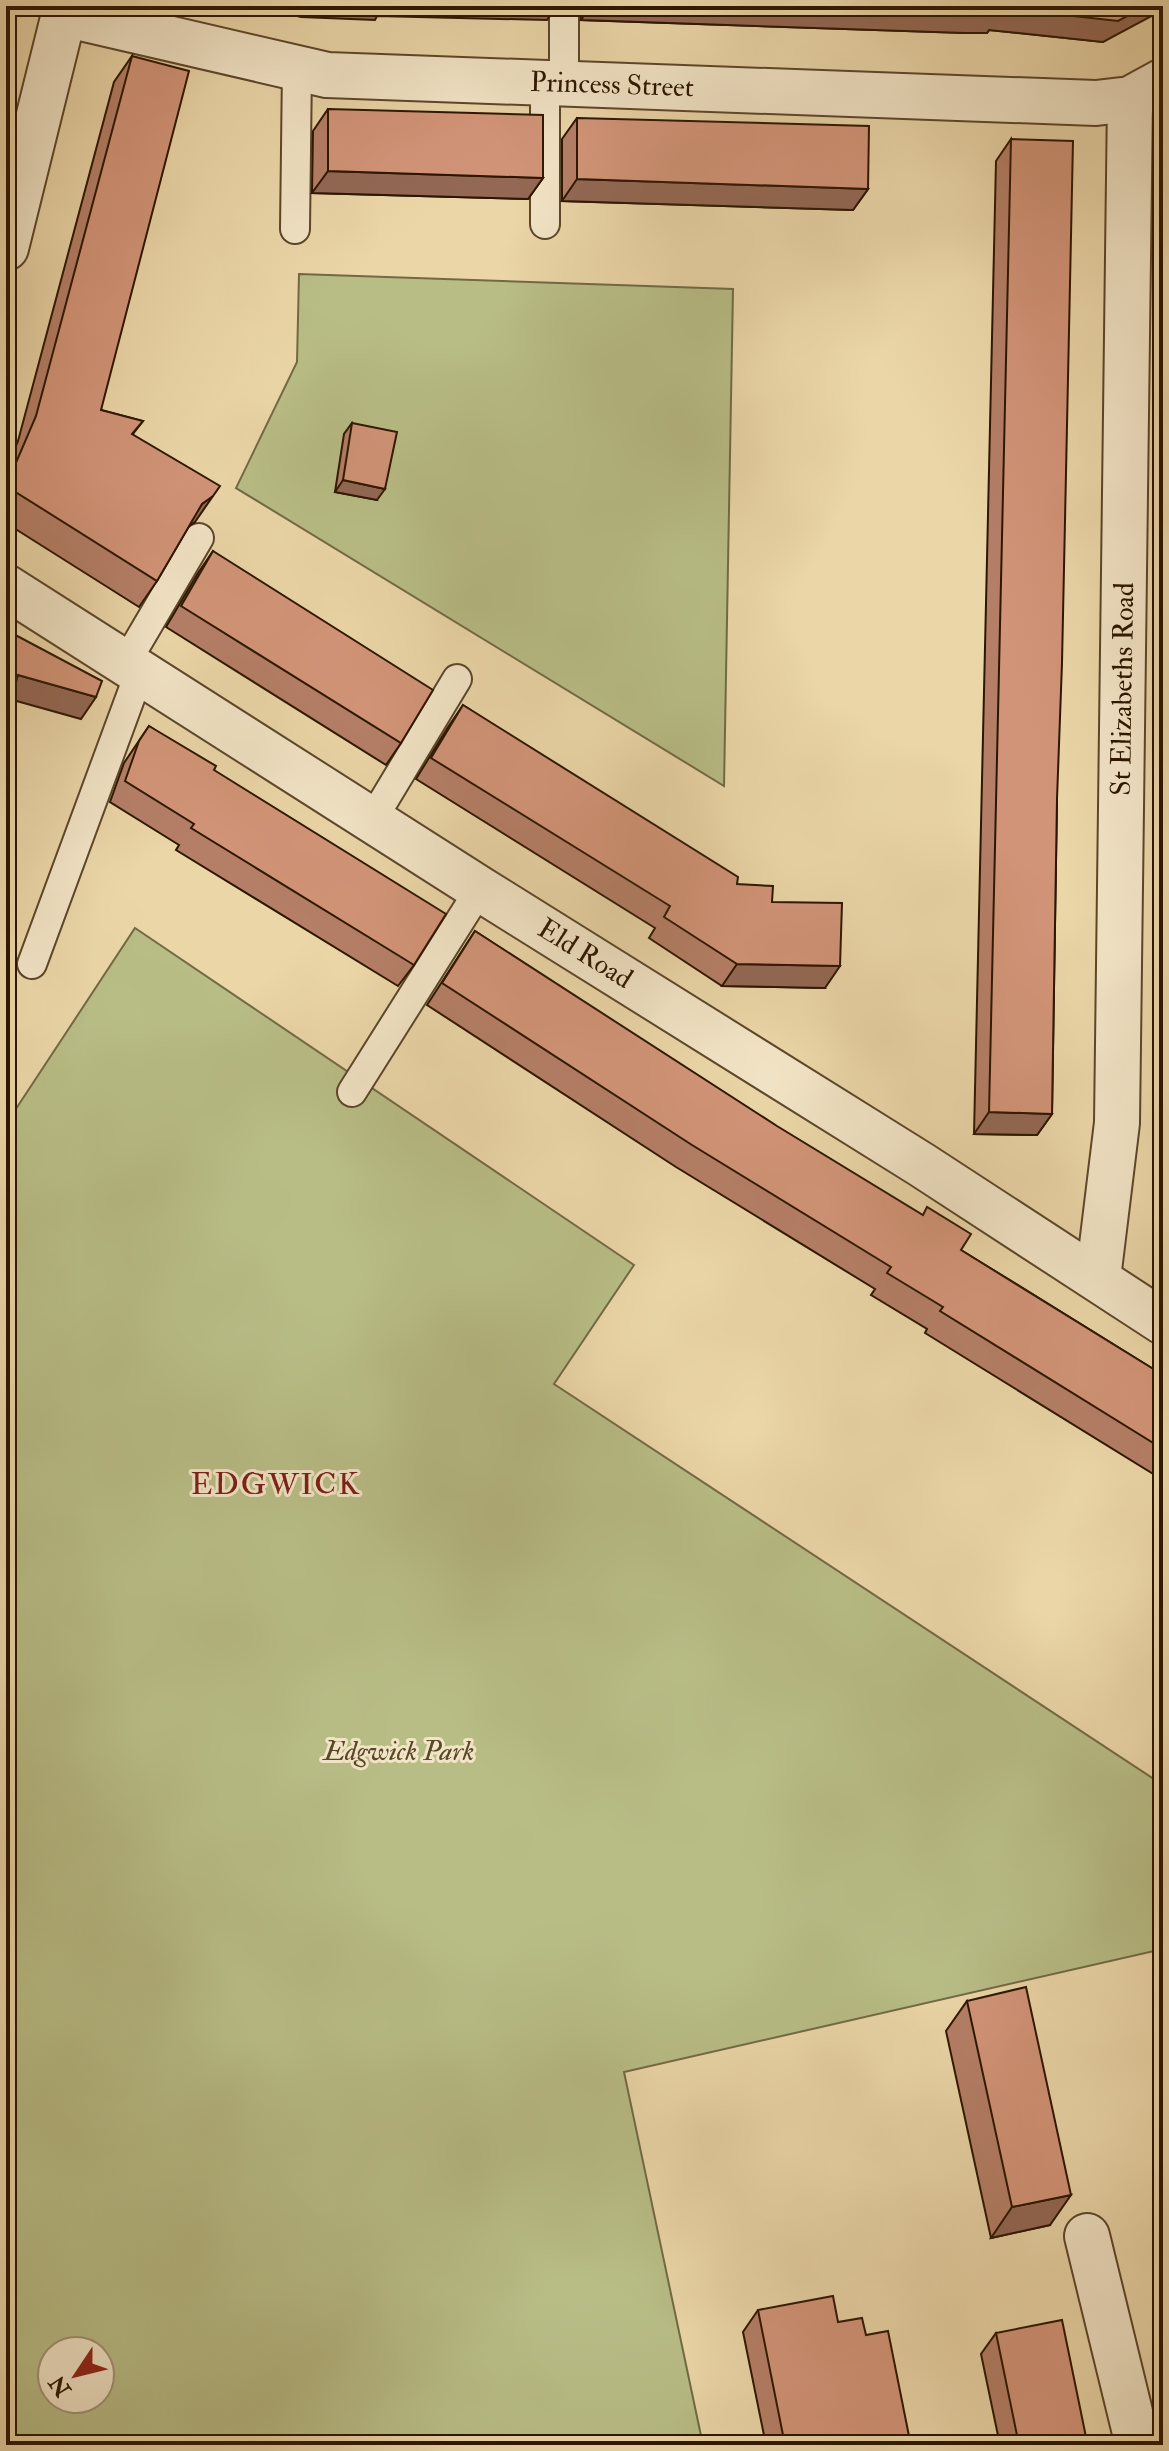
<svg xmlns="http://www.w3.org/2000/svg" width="1169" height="2451" viewBox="0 0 1169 2451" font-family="'IM FELL Double Pica',serif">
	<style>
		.green { fill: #b8bd86; stroke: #726a43; stroke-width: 2; fill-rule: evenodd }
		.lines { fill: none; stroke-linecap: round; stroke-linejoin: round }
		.lane-casing { stroke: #5c462a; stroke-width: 32 }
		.street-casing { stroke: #5c462a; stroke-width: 48 }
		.lane { stroke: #f2e4c6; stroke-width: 28 }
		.street { stroke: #f2e4c6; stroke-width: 44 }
		.wall { fill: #b57f67; stroke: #2d1600; stroke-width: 2 }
		.shaded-wall { fill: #936854; stroke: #2d1600; stroke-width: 2 }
		.building { fill: #d29478; stroke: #2d1600; stroke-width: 2 }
		.labels { text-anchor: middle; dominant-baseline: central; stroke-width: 6; stroke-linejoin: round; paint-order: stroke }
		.street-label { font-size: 28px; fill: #2d1600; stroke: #f2e4c6 }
		.park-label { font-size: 28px; font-style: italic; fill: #574828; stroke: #f2e4c6 }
		.neighbourhood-label { font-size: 30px; letter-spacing: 2px; fill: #7a1f14; stroke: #f2e4c6 }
	</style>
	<rect width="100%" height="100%" fill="#ebd6a8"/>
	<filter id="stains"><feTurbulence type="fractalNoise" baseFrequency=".0025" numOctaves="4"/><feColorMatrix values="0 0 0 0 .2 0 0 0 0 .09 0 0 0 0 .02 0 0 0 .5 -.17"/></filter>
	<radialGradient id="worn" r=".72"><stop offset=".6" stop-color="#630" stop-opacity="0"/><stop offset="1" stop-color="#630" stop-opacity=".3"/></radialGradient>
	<g class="green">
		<path d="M 299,274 L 733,289 L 724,786 L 236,488 L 297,362 Z"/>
		<path d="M 135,928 L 634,1265 L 554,1384 L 1163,1785 L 1163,1949 L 624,2072 L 703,2445 L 6,2445 L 6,1124 ZM 52,2351 L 100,2351 L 100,2399 L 52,2399 Z"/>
	</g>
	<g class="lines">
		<g class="lane-casing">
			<g id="lane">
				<path d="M 564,6 L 564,84"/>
				<path d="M 545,224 L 545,83"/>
				<path d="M 295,229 L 297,68"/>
				<path d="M 125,664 L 199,538"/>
				<path d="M 372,820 L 457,679"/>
				<path d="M 32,964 L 139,674"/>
				<path d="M 352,1092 L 480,889"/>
			</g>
		</g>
		<g class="street-casing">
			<g id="street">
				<path d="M 64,14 L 327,75 L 1096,103 L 1130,99 L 1163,81"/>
				<path d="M 6,248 L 66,6"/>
				<path d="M 6,587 L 480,889 L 922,1165 L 1163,1322"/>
				<path d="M 1098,1278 L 1117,1123 L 1130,99"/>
				<path d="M 1087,2236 L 1138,2445"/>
			</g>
		</g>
		<use href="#lane" class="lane"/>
		<use href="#street" class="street"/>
	</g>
	<g class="wall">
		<path d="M 580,6 L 1163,6 L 1103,42 L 989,30 L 987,33 L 965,33 L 581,20 Z"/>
		<path d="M 132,56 L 101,410 L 143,421 L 133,434 L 195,522 L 189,526 L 157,581 L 139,607 L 6,523 L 6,470 L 18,441 L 114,82 Z"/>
		<path d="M 328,109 L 543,178 L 528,199 L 312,193 L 313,131 Z"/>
		<path d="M 577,118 L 868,189 L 853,210 L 562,201 L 562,139 Z"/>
		<path d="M 1011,139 L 1057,799 L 1052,1114 L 1037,1135 L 974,1134 L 996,161 Z"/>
		<path d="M 352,423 L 377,500 L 335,492 L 344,434 Z"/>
		<path d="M 213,551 L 401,743 L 386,765 L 166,627 L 198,573 Z"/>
		<path d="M 463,705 L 737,884 L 772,902 L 825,988 L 722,986 L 649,938 L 655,928 L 416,779 L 448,727 Z"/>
		<path d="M 149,726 L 214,770 L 414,965 L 398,986 L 176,850 L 179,845 L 110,802 L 124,763 Z"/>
		<path d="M 475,931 L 961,1250 L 1163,1375 L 1163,1480 L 925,1333 L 927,1329 L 871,1295 L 875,1289 L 676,1167 L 427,1005 Z"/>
		<path d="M 967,2001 L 1050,2225 L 991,2238 L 946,2031 Z"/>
		<path d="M 758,2310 L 838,2322 L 866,2335 L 910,2441 L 933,2445 L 766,2445 L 743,2332 Z"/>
		<path d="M 996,2333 L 1081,2445 L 1000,2445 L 981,2354 Z"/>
	</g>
	<g class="shaded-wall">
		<path d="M 258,6 L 557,6 L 547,20 L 377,16 L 375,20 L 301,17 Z"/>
		<path d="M 591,6 L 820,6 L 1002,8 L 1163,6 L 1163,10 L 1103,42 L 989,30 L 987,33 L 965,33 L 581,20 Z"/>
		<path d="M 328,171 L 543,178 L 528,199 L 312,193 Z"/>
		<path d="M 577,179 L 868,189 L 853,210 L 562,201 Z"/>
		<path d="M 343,480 L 385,489 L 377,500 L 335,492 Z"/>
		<path d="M 213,496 L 195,522 L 184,529 L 202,504 Z"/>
		<path d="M 18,675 L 96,697 L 81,719 L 6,698 Z"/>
		<path d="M 737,964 L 840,966 L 825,988 L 722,986 Z"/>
		<path d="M 989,1112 L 1052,1114 L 1037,1135 L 974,1134 Z"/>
		<path d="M 1071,2195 L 1050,2225 L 991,2238 L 1012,2207 Z"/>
		<path d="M 1086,2437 L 1081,2445 L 1072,2445 L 1076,2439 Z"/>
	</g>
	<g class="building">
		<path d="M 820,6 L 1146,6 L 1118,21 L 1002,8 L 1002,11 Z"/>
		<path d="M 132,56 L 189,71 L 101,410 L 143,421 L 132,434 L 220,486 L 213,496 L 202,504 L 157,581 L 6,486 L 36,416 Z"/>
		<path d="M 328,109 L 543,115 L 543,178 L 328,171 Z"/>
		<path d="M 577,118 L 869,126 L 868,189 L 577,179 Z"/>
		<path d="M 1011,139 L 1073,141 L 1062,663 L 1057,799 L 1052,1114 L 989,1112 Z"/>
		<path d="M 352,423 L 397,432 L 385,489 L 343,480 Z"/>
		<path d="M 213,551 L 433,690 L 401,743 L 181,606 Z"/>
		<path d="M 6,630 L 102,681 L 96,697 L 18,675 L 6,717 Z"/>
		<path d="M 463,705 L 738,877 L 737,884 L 773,886 L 772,902 L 842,903 L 840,966 L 737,964 L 664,917 L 670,906 L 431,758 Z"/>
		<path d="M 149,726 L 216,766 L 214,770 L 446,914 L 414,965 L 191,828 L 194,824 L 125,781 L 139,741 Z"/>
		<path d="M 475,931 L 777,1126 L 923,1215 L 927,1207 L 971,1234 L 961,1250 L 1163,1375 L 1163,1449 L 940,1311 L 943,1307 L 887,1273 L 891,1267 L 692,1145 L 442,983 Z"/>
		<path d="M 1026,1987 L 1071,2195 L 1012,2207 L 967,2001 Z"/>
		<path d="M 833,2296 L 838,2322 L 862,2318 L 866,2335 L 888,2331 L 910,2441 L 932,2437 L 933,2445 L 785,2445 L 758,2310 Z"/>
		<path d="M 1062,2320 L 1086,2437 L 1076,2439 L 1077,2445 L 1019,2445 L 996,2333 Z"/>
	</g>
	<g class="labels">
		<g class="street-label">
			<text transform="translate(612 85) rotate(2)">Princess Street</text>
			<text transform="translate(1123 689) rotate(-89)">St Elizabeths Road</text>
			<text transform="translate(585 954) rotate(32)">Eld Road</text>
		</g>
		<g class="park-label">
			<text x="399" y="1751">Edgwick Park</text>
		</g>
		<g class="neighbourhood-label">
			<text x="276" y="1484">EDGWICK</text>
		</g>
	</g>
	<rect width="1169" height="2451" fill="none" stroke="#ebd6a8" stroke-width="32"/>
	<rect x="8" y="8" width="1153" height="2435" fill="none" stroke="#2d1600" stroke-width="4"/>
	<rect x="16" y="16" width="1137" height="2419" fill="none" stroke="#2d1600" stroke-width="2"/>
	<g transform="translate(76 2375) rotate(235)"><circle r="38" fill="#f2e4c6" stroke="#a39277" stroke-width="2"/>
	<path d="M0-6L14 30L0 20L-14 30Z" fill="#8f2418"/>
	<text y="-12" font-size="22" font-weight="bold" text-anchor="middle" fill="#2d1600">N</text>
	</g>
	<rect width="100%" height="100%" filter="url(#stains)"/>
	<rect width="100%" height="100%" fill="url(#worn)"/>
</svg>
